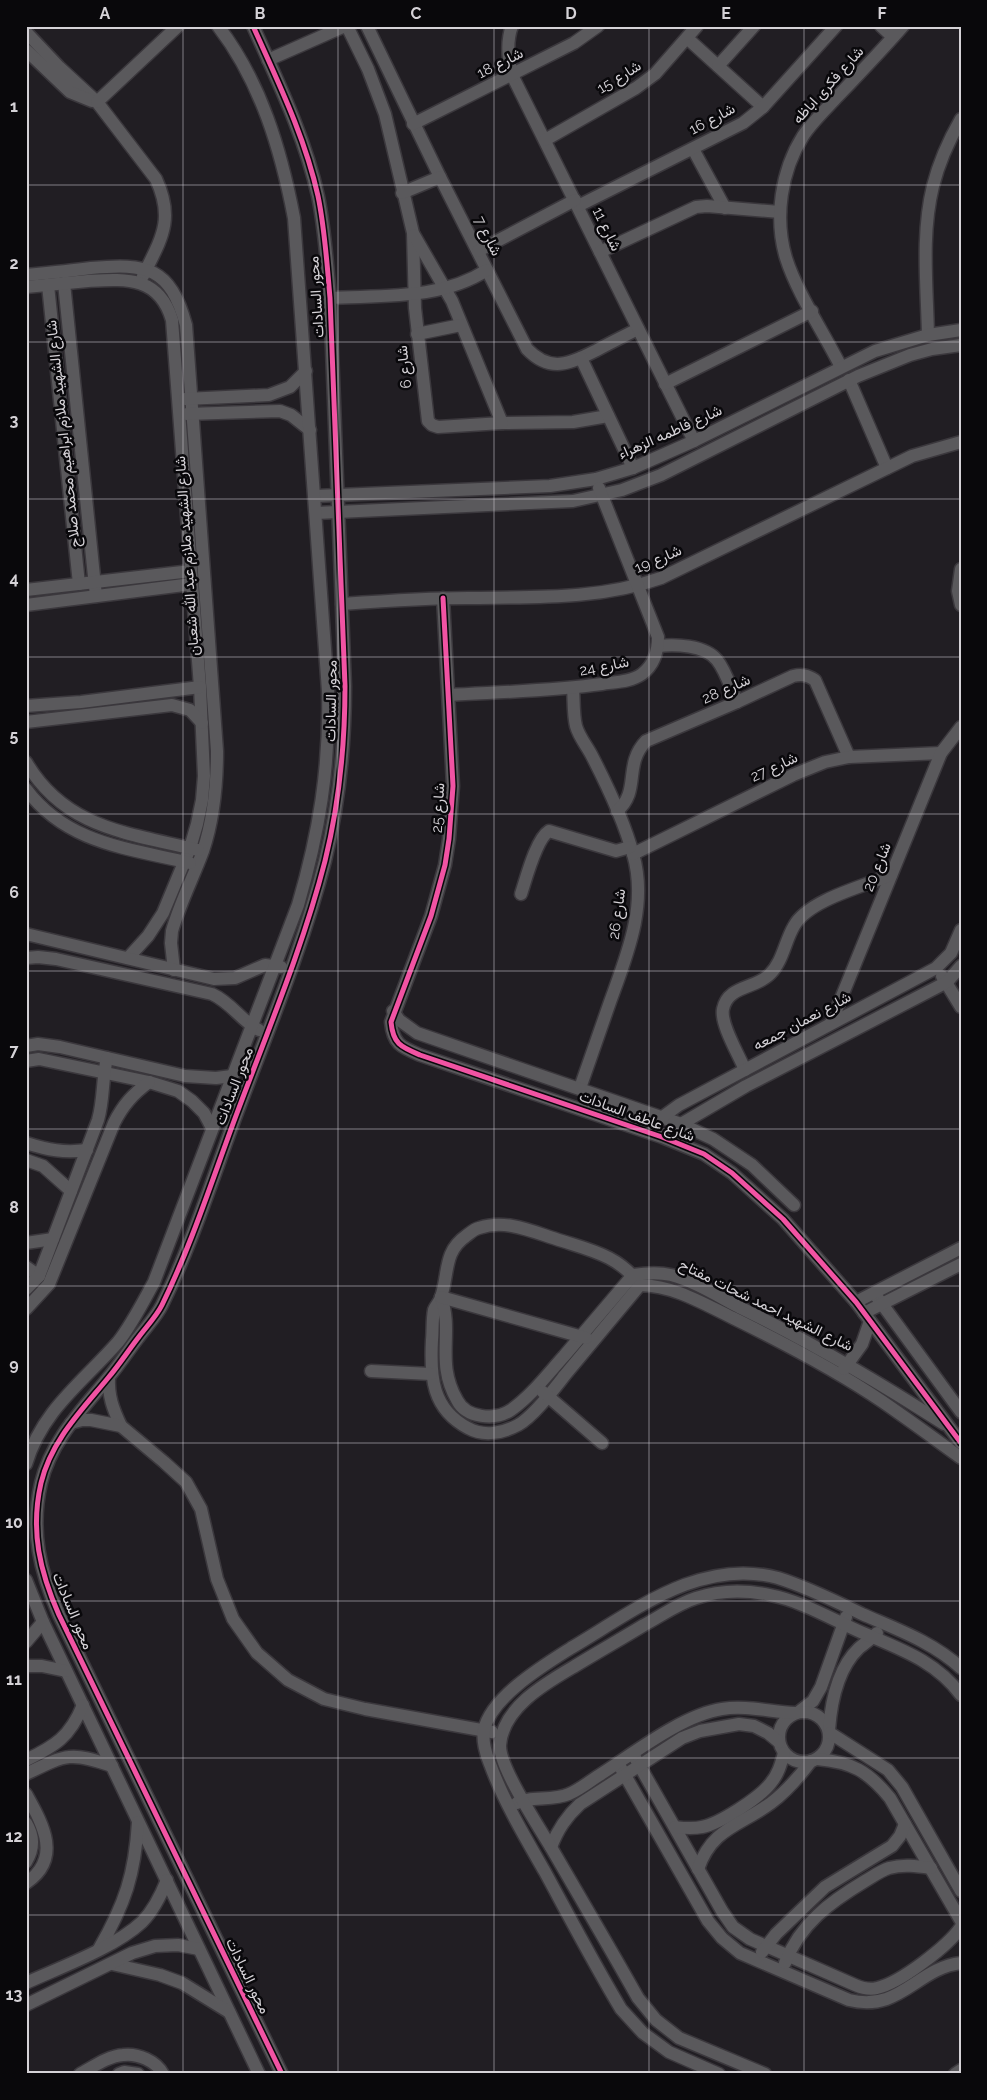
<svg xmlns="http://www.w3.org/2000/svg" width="987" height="2100" viewBox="0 0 987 2100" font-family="Raleway,Vazirmatn,sans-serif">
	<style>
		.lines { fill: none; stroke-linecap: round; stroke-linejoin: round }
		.minor-casing { stroke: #3b383d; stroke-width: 15 }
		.minor { stroke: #5a595c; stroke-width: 12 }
		.cycleway-casing { stroke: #09080b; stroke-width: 8 }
		.cycleway { stroke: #f153a3; stroke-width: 5 }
		.grid { fill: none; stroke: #d5d2d7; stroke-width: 1; stroke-opacity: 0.55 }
		.labels { text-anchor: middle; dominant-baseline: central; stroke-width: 5; stroke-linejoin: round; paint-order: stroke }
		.street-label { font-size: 15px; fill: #d5d2d7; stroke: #09080b }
		.neatline { fill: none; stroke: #d5d2d7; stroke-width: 2 }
		.grid-label { font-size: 16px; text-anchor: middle; font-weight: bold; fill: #d5d2d7 }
	</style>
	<rect width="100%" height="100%" fill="#211e23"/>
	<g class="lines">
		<g class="minor-casing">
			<g id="minor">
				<path d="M 253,26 C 278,82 305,137 318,196 C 325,230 327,264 330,298 L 345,686 C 345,745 339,804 325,861 C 303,947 268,1030 237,1113 C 213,1177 192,1244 162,1305 C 156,1317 146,1327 138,1338 C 128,1351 119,1365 108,1378 C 81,1411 51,1441 41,1483 C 30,1531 40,1572 59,1615 L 282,2074"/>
				<path d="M 347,26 L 368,69 L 385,114 L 413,233 L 415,308 L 428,421 L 432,425 L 438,427 L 502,423 L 573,422 L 608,416"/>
				<path d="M 367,26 L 440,177 L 527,349 C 551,374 571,363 597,350 C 610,343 624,336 638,329"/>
				<path d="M 512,26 C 506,42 508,59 512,75 L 694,441"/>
				<path d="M 881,26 L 893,37"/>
				<path d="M 26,32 L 59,67 L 97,102 L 156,179 C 175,220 161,239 143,276"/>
				<path d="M 687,38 L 763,107"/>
				<path d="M 26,50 L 70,92 L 92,101"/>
				<path d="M 268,60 L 345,26"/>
				<path d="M 718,66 L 754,26"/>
				<path d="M 97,102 L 178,26"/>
				<path d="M 413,124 L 574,43 L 598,26"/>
				<path d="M 545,140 L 636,88 L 655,74 L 697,26"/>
				<path d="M 693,149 L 725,208"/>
				<path d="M 402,193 L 440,177"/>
				<path d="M 578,206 L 743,123 L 763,107 L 836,26"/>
				<path d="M 414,235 L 452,301 L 502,423"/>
				<path d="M 478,251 L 575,200"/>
				<path d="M 600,252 L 696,207 L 707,206 L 780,212"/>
				<path d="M 26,275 C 48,273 70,271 91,268 C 147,263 170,267 186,325 L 217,751 C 217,785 214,818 203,851 C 193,878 180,903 172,931 L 171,943 L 174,970"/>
				<path d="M 64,283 L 96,596"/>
				<path d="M 48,285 L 79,584"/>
				<path d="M 26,287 C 47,285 67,283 88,281 C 126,279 159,276 172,320 L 200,687 L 204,776 L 202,800 L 197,824 L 190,848 L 163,913 L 148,936 L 128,958"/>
				<path d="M 330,298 C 384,295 440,300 487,270"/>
				<path d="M 417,334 L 461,325"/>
				<path d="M 928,335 C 927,286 921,234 933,186 C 939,162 949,140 961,119"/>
				<path d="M 581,358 L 633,468"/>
				<path d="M 841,367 C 824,333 797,293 786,258 C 774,218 781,171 803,136 C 812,122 826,109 838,96 C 860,73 882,50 903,26"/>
				<path d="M 849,380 L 887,468"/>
				<path d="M 665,384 L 812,311"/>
				<path d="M 185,399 L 269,395 L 290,387 L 306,371"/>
				<path d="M 187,414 L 280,411 L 291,415 L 310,430"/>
				<path d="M 315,496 L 550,486 L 596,479 L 633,468 L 694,441 L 875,351 L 928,335 L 961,330"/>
				<path d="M 316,513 L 573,501 L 622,490 L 661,475 L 858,376 L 910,355 L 932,349 L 961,345"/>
				<path d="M 961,569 L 958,591 L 961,605"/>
				<path d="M 26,590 L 191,571"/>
				<path d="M 443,598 L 453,786 L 449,839 L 445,865 L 431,916 L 391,1022 C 393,1044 401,1047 420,1055 L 662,1137 L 704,1154 L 732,1173 L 783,1219 L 856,1302 L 961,1443"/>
				<path d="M 342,604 C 384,601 426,598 468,598 C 533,597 599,600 661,578 L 912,456 L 961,442"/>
				<path d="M 26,605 L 192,584"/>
				<path d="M 658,646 C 675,644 705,645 717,660 C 726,671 731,689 737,702"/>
				<path d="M 573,688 C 574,701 573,714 576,726 C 579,737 587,746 592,756 C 608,787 624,821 633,854 C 648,905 627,955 610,1002 C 600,1031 590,1059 580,1088"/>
				<path d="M 449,695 C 500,692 551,691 602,684 C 615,682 631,682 642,674 C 654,665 658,651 658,637 L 599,488"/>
				<path d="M 26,706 L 81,702 L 200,687"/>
				<path d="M 26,722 L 172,705 L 190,710 L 202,723"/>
				<path d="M 26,762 C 65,829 129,833 198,850"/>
				<path d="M 26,789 C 67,844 128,848 190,863"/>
				<path d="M 617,811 C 641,791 623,765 646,741 L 737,702 L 793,676 C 802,674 807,675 815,680 L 849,757"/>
				<path d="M 633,854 L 793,775 L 825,762 L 849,757 L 941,753"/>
				<path d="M 521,894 C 526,879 536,839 549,831 L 616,851 L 630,847"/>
				<path d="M 26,934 L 214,979 L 235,978 L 265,965 L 281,967"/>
				<path d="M 26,958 L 38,957 L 56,959 L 212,994 C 232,1003 241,1021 259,1030"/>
				<path d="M 942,976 L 961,1007"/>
				<path d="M 393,1011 L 399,1020 L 417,1033 L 681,1124 L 713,1139 L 752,1165 L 794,1205"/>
				<path d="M 831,1023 L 941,753 L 961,727"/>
				<path d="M 26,1046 L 38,1044 L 60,1047 L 185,1076 L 216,1078 L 232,1076"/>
				<path d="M 26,1061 L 39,1059 L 149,1082 L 178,1091 L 192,1101 L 204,1113 L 212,1128"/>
				<path d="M 745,1070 C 739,1055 720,1024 723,1009 C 728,985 756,989 770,974 C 783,961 785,941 794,926 C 808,900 864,886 891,875"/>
				<path d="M 657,1121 L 679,1105 L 936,968 L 951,953 L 961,930"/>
				<path d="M 676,1127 L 746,1086 L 947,982 L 961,966"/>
				<path d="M 26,1143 C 48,1150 64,1153 87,1150"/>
				<path d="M 26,1160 L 43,1166 L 71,1191"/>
				<path d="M 26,1243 L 53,1239"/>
				<path d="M 26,1267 L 39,1276"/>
				<path d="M 640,1285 C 619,1255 589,1250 556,1239 C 531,1231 505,1219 479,1228 C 474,1229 470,1233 466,1236 C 443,1252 449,1274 441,1297 C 440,1302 436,1305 434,1310 C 432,1320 433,1331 432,1340 C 430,1377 432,1409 468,1428 C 484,1437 503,1433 518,1425 C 534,1416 554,1389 565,1375 C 590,1345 615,1315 640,1285 C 675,1286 702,1303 733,1318 C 784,1343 836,1370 883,1402 C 909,1420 935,1439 961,1458"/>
				<path d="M 26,1289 L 39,1276 L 98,1120 C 104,1099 102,1079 107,1058"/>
				<path d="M 874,1293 L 961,1412"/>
				<path d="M 441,1297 C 454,1333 435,1362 457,1400 C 466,1418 495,1421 511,1410 C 531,1396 547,1375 564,1356 C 587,1329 610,1302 633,1275 C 646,1273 658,1272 671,1275 C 694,1281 718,1296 739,1307 C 811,1342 877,1381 944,1424"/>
				<path d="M 441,1297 L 586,1338"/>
				<path d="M 856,1302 L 961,1248"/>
				<path d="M 26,1309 L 49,1284 L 114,1123 C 123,1105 133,1094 149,1082"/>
				<path d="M 864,1313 L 961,1264"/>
				<path d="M 844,1369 L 862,1344 L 870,1321"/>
				<path d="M 371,1371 L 431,1374"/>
				<path d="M 109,1377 C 108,1396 113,1409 121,1426"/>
				<path d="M 543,1392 L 602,1443"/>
				<path d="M 71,1423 L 82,1420 L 91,1420 L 121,1426 L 164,1462 L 186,1482 L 201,1509 L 217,1579 L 233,1619 L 257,1653 L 288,1680 L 324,1699 L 365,1709 L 492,1732"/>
				<path d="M 26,1464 C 42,1410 83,1382 118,1342 C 132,1324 143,1302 154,1282 L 298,905 C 319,833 330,767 328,691 L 294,218 C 281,150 261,82 218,26"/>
				<path d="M 26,1580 L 43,1622 L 259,2074"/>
				<path d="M 26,1642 L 43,1622"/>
				<path d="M 26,1666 L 42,1666 L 66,1671"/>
				<path d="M 800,1711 L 813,1701 L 821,1687 L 846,1617"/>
				<circle cx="804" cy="1737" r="25"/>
				<path d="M 829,1730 C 831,1702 838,1668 859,1648 C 865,1643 871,1639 877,1633"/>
				<path d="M 830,1733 L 888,1770 L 902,1787 L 961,1891"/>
				<path d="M 633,1754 L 722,1911 L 733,1927 L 750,1939 L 855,1985 C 862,1988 870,1990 877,1988 C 900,1983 948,1946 961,1927"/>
				<path d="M 817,1759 C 852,1762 868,1771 890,1798 L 961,1921"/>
				<path d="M 26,1760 C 55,1746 70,1737 83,1705"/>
				<path d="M 618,1763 L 708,1921 L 722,1938 L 740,1953 L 849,2000 C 900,2013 917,1968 961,1963"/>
				<path d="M 26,1774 C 65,1755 70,1751 112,1766"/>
				<path d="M 26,1794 C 42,1823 63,1858 26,1883"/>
				<path d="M 517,1803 C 529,1796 553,1801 569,1794 C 579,1790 589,1782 598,1776 C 633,1754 682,1715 722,1709 C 746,1705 771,1712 795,1713"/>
				<path d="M 26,1823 C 34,1836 34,1849 26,1862"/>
				<path d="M 675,1827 C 684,1828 692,1829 702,1827 C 719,1824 759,1798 770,1784 C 778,1775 781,1764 784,1753"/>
				<path d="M 551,1847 C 558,1829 566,1817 580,1804 L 682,1738 L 700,1731 L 739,1724 L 754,1726 L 768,1733 L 779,1742"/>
				<path d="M 698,1869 C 712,1828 740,1826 771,1803 C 787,1791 799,1777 811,1761"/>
				<path d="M 99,1949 C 125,1904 135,1874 138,1822"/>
				<path d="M 762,1952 L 776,1934 L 825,1887 L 892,1846 L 900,1836 L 905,1824"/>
				<path d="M 785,1963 C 800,1924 830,1902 865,1881 C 872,1877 880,1871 889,1868 C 903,1864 917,1866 931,1868"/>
				<path d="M 112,1964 L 160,1975 L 182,1983 L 229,2012"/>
				<path d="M 26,1983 C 61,1967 114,1948 142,1922 C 154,1910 161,1895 167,1880"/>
				<path d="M 26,2005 L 132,1953 L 155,1946 L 178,1945 L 199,1949"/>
				<path d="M 80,2074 C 93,2067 108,2056 123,2055 C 138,2053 156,2061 163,2074"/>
				<path d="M 119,2074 L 124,2072 L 138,2074"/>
				<path d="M 719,2074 L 669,2052 L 643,2033 L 621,2009 C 594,1964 570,1918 545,1872 C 525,1837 504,1802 490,1764 C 486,1755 482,1740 484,1730 C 491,1697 544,1665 571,1648 C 634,1611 701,1557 778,1578 C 807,1587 835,1601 862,1614 C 896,1629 933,1642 961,1668"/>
				<path d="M 765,2074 L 679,2038 L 656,2020 L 638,1998 C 610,1948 581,1899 552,1849 C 539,1827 499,1767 500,1745 C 503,1707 546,1683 575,1666 C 598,1652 621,1639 644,1625 C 661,1616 677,1604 696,1598 C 720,1590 746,1590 770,1595 C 802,1601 833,1620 863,1633 C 900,1649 936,1661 961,1695"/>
				<path d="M 955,2074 L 961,2070"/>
			</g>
		</g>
		<use href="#minor" class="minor"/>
		<g class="cycleway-casing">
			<g id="cycleway">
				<path d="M 253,26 C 278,82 305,137 318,196 C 325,230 327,264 330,298 L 345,686 C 345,745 339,804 325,861 C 303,947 268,1030 237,1113 C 213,1177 192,1244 162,1305 C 156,1317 146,1327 138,1338 C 128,1351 119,1365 108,1378 C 81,1411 51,1441 41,1483 C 30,1531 40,1572 59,1615 L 282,2074"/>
				<path d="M 443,598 L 453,786 L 449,839 L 445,865 L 431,916 L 391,1022 C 393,1044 401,1047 420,1055 L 662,1137 L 704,1154 L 732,1173 L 783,1219 L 856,1302 L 961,1443"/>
			</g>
		</g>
		<use href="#cycleway" class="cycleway"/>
	</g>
	<path class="grid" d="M 183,26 L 183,2074M 338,26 L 338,2074M 494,26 L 494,2074M 649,26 L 649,2074M 804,26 L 804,2074M 26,185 L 961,185M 26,342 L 961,342M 26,499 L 961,499M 26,657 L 961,657M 26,814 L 961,814M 26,971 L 961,971M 26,1129 L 961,1129M 26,1286 L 961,1286M 26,1443 L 961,1443M 26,1601 L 961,1601M 26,1758 L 961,1758M 26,1915 L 961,1915"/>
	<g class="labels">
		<g class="street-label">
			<text transform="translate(500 63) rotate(-27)">شارع 18</text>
			<text transform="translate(619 77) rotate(-32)">شارع 15</text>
			<text transform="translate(828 85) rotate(-48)">شارع فكرى اباظه</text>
			<text transform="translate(712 119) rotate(-28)">شارع 16</text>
			<text transform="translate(607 229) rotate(64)">شارع 11</text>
			<text transform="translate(488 236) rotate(63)">شارع 7</text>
			<text transform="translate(316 297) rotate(-94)">محور السادات</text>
			<text transform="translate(404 367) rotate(-96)">شارع 6</text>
			<text transform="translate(670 432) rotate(-24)">شارع فاطمه الزهراء</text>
			<text transform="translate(63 434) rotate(-96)">شارع الشهيد ملازم ابراهيم محمد صلاح</text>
			<text transform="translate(187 556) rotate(-94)">شارع الشهيد ملازم عبد الله شعبان</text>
			<text transform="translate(658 559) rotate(-23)">شارع 19</text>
			<text transform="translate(604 666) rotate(-11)">شارع 24</text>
			<text transform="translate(726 689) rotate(-24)">شارع 28</text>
			<text transform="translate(331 701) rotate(-89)">محور السادات</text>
			<text transform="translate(774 767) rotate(-25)">شارع 27</text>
			<text transform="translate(438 808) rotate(-87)">شارع 25</text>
			<text transform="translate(877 867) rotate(-68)">شارع 20</text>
			<text transform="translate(617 914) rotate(-82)">شارع 26</text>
			<text transform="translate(802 1021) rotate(-28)">شارع نعمان جمعه</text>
			<text transform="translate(234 1086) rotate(-69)">محور السادات</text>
			<text transform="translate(637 1116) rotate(20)">شارع عاطف السادات</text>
			<text transform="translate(766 1305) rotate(26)">شارع الشهيد احمد شحات مفتاح</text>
			<text transform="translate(73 1611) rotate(67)">محور السادات</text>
			<text transform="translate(248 1976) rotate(64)">محور السادات</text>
		</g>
	</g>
	<rect width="987" height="2100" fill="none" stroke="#09080b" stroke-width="55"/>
	<rect x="28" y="28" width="932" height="2044" class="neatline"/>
	<g class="grid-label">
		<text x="105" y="19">A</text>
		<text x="260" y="19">B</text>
		<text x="416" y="19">C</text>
		<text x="571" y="19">D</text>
		<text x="726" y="19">E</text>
		<text x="882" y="19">F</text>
		<text x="14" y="112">1</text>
		<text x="14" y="269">2</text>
		<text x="14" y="426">3</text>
		<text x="14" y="584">4</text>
		<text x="14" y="741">5</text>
		<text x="14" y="898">6</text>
		<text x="14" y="1056">7</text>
		<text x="14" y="1213">8</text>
		<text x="14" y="1370">9</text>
		<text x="14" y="1528">10</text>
		<text x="14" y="1685">11</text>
		<text x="14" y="1842">12</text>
		<text x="14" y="2000">13</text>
	</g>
</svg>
